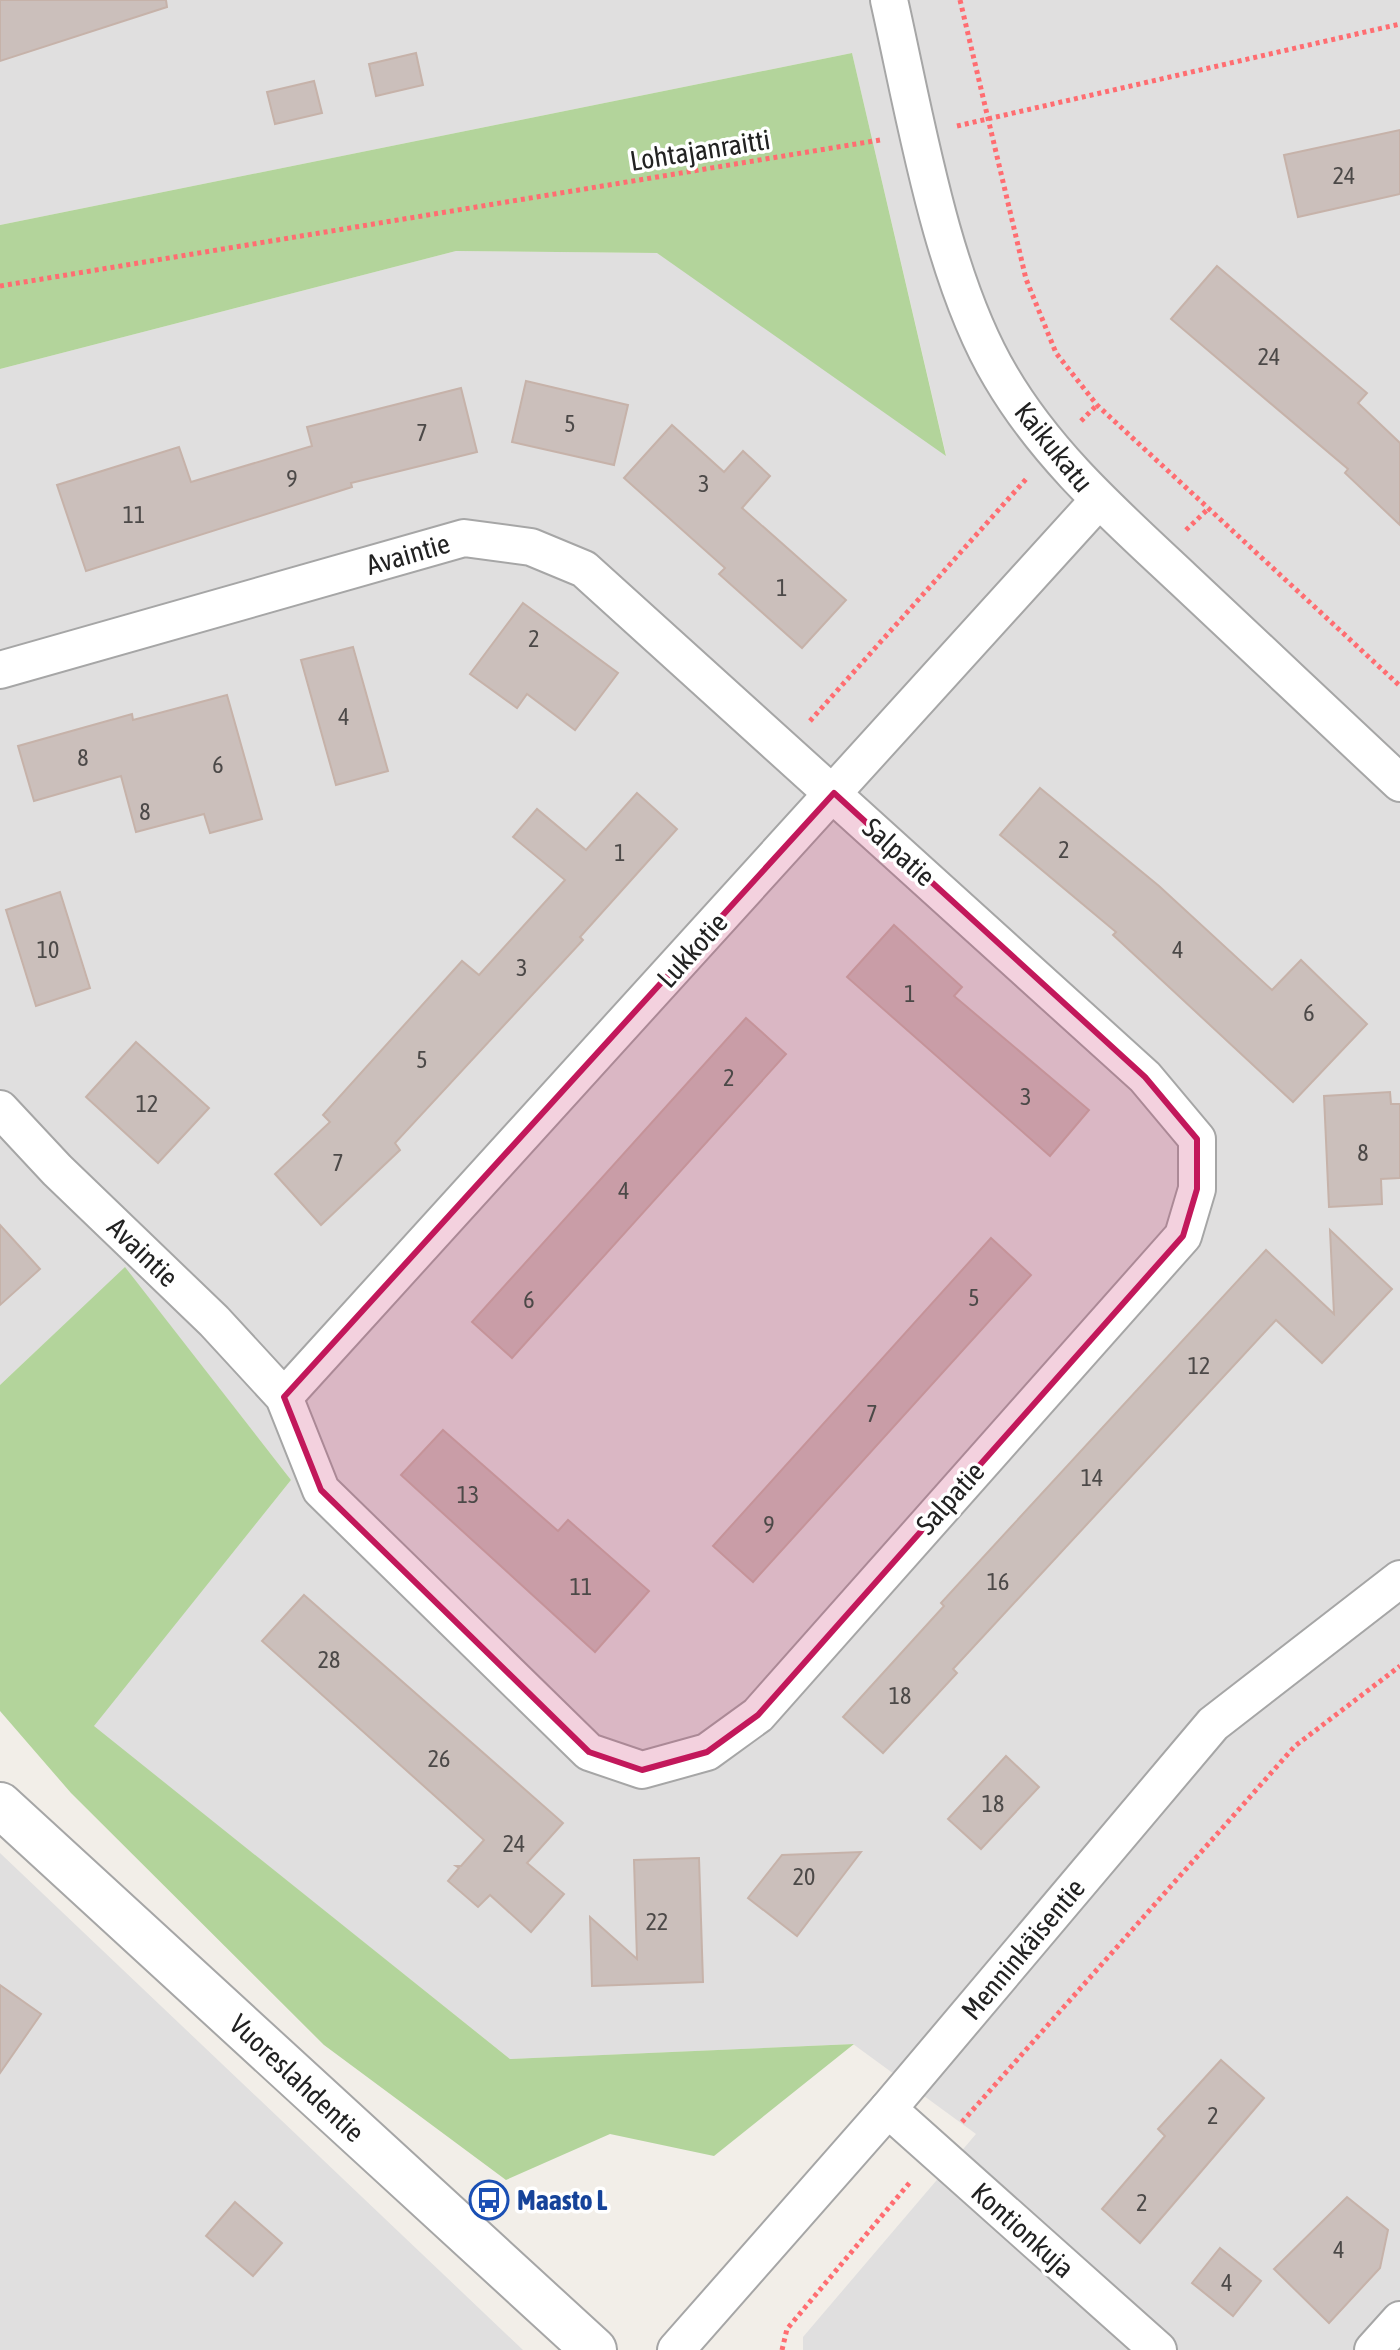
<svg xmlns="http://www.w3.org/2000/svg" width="1400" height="2350" viewBox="0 0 1400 2350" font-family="'Asap Condensed',sans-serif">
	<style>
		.residential { fill: #e0dfdf }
		.forest { fill: #b3d49b }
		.building { fill: #cbbfbb; stroke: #c6b2a9; stroke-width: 2 }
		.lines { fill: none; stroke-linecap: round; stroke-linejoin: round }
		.minor-casing { stroke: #a6a6a6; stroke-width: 40 }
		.tertiary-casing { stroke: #a6a6a6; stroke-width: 48 }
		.path { stroke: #ff6d71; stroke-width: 5; stroke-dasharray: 4 4; stroke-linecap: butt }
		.minor { stroke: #fff; stroke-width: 36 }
		.tertiary { stroke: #fff; stroke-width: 44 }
		.marked { fill: #c2185b; fill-opacity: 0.2; stroke: #c2185b; stroke-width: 6; stroke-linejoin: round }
		.labels { text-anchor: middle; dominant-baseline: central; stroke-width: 7; stroke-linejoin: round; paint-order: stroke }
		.number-label { font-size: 24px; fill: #4c4948 }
		.street-label { font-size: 28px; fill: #222; stroke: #fff }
		.transit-label { font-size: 28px; font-weight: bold; fill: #164399; stroke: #fff; text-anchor: start }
	</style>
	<rect width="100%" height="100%" fill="#f2eee8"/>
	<g class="residential">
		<path d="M 0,0 L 1400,0 L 1400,2350 L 803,2350 L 803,2337 L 976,2134 L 853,2044 L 510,2059 L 93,1726 L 291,1480 L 125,1268 L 0,1385 L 0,369 L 456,251 L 658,253 L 946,455 L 852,53 L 0,225 Z"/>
		<path d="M 0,1853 L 523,2350 L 0,2350 Z"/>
	</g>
	<g class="forest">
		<path d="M 852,53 L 946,456 L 657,253 L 456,251 L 0,369 L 0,225 Z"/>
		<path d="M 125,1267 L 291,1480 L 94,1726 L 510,2059 L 854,2044 L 714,2156 L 610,2134 L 506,2180 L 324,2045 L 71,1793 L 0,1711 L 0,1385 Z"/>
	</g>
	<g class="building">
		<path d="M 0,0 L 166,0 L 167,7 L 0,61 Z"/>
		<path d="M 416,53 L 423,85 L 376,96 L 369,64 Z"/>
		<path d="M 314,81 L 322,113 L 275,124 L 267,92 Z"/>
		<path d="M 1400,130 L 1400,194 L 1298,217 L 1284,155 Z"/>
		<path d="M 1217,266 L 1367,393 L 1358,403 L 1400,443 L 1400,525 L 1345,473 L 1348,469 L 1171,319 Z"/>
		<path d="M 526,381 L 628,405 L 614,465 L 512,442 Z"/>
		<path d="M 461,388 L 477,452 L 351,483 L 352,487 L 86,571 L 57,485 L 179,447 L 191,482 L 312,446 L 307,427 Z"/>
		<path d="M 672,425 L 724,472 L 743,451 L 770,476 L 742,508 L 846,600 L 802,648 L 719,574 L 725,568 L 624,478 Z"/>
		<path d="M 523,603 L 618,673 L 575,730 L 527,694 L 517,708 L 470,674 Z"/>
		<path d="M 353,647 L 388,771 L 336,785 L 301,660 Z"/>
		<path d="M 227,695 L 262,819 L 210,833 L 204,814 L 136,832 L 121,776 L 34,801 L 18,746 L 132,714 L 133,720 Z"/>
		<path d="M 1040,788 L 1159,886 L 1272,990 L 1301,960 L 1367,1024 L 1293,1102 L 1113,935 L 1116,932 L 1000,835 Z"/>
		<path d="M 637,793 L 677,829 L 580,937 L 583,940 L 395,1143 L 400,1150 L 321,1225 L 275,1174 L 330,1122 L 323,1115 L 462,961 L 479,975 L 565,880 L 513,837 L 537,809 L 586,850 Z"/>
		<path d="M 60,892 L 90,988 L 36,1006 L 6,910 Z"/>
		<path d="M 894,925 L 962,987 L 954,996 L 1089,1110 L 1050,1156 L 847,977 Z"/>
		<path d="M 746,1018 L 786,1054 L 512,1358 L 472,1322 Z"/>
		<path d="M 136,1042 L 209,1108 L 158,1163 L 86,1097 Z"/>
		<path d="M 1390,1092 L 1391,1104 L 1400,1104 L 1400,1178 L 1381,1179 L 1382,1204 L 1329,1207 L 1324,1096 Z"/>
		<path d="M 0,1225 L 40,1269 L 0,1305 Z"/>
		<path d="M 1330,1230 L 1392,1289 L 1322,1363 L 1276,1320 L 953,1669 L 957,1673 L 883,1753 L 843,1717 L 944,1606 L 941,1603 L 1266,1250 L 1334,1314 Z"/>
		<path d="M 991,1238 L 1031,1275 L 753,1582 L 713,1546 Z"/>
		<path d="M 443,1430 L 558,1531 L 568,1520 L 649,1591 L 595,1652 L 401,1475 Z"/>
		<path d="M 304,1595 L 563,1823 L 527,1863 L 564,1894 L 531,1932 L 490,1895 L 478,1907 L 448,1881 L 459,1868 L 456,1866 L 461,1866 L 484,1840 L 262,1641 Z"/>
		<path d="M 1006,1756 L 1039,1787 L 981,1849 L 948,1819 Z"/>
		<path d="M 861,1852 L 797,1936 L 748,1898 L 782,1855 Z"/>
		<path d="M 699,1858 L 703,1982 L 592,1986 L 590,1917 L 637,1959 L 634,1860 Z"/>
		<path d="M 0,1985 L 41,2014 L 0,2073 Z"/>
		<path d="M 1221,2060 L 1264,2098 L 1140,2243 L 1102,2209 L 1165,2136 L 1158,2129 Z"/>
		<path d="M 1347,2197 L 1388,2230 L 1380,2268 L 1329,2323 L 1274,2269 Z"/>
		<path d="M 235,2202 L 282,2243 L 253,2276 L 206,2236 Z"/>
		<path d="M 1220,2248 L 1261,2281 L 1233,2316 L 1192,2283 Z"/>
	</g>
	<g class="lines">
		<g class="minor-casing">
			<g id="minor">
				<path d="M 889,0 C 915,115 941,277 1001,377 C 1048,457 1116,516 1183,579 C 1255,647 1328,715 1400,783"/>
				<path d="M 0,670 L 464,538 L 531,547 L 584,569 L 1145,1077 L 1197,1139 L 1197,1189 L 1183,1236 L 758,1715 L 707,1752 L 642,1770 L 589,1752 L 321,1490 L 284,1397 L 214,1321 L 57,1170 L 0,1109"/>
				<path d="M 284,1397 L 1098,501"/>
				<path d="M 888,2109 L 1158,2350"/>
				<path d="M 676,2350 L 888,2109 L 1213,1724 L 1400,1579"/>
				<path d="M 1373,2350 L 1400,2320"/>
			</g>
		</g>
		<g class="tertiary-casing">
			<path id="tertiary" d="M 0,1805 L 594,2350"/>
		</g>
		<g class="path">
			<path d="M 960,0 L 1026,279 L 1056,353 L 1097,405 L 1400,686"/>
			<path d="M 957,126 L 1400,24"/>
			<path d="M 0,286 L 880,140"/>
			<path d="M 1081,421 L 1097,405"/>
			<path d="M 1186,530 L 1208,509"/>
			<path d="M 810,721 L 1027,478"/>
			<path d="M 962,2122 L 1295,1746 L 1400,1666"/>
			<path d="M 782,2350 L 787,2329 L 911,2181"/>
		</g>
		<use href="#minor" class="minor"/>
		<use href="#tertiary" class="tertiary"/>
	</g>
	<path class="marked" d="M 834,793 L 1145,1077 L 1197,1139 L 1197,1189 L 1183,1236 L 758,1715 L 707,1752 L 642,1770 L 589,1752 L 321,1490 L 284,1397 Z"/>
	<defs>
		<g id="bus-ring" transform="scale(2)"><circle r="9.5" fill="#fff" stroke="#1a4fb4" stroke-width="1.5"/><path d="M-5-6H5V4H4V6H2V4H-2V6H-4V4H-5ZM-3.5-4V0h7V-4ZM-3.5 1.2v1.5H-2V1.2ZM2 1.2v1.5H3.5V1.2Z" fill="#1a4fb4"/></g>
	</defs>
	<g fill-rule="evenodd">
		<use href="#bus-ring" x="489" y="2200"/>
	</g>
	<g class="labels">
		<g class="number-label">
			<text x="1344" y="175">24</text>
			<text x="1269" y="356">24</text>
			<text x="570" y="423">5</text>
			<text x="422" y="432">7</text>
			<text x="292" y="478">9</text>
			<text x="704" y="483">3</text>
			<text x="134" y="514">11</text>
			<text x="782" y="587">1</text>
			<text x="534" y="638">2</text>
			<text x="344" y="716">4</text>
			<text x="83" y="757">8</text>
			<text x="218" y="764">6</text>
			<text x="145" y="811">8</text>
			<text x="1064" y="849">2</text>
			<text x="620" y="852">1</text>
			<text x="48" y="949">10</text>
			<text x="1178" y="949">4</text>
			<text x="522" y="967">3</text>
			<text x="910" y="993">1</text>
			<text x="1309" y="1012">6</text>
			<text x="422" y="1059">5</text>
			<text x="729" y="1077">2</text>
			<text x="1026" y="1096">3</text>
			<text x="147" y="1103">12</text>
			<text x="1363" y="1152">8</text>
			<text x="338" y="1162">7</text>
			<text x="624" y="1190">4</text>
			<text x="974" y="1297">5</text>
			<text x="529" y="1299">6</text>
			<text x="1199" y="1365">12</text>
			<text x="872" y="1413">7</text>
			<text x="1092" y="1477">14</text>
			<text x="468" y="1494">13</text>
			<text x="769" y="1524">9</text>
			<text x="998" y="1581">16</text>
			<text x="581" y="1586">11</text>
			<text x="329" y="1659">28</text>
			<text x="900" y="1695">18</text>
			<text x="439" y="1758">26</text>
			<text x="993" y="1803">18</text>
			<text x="514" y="1843">24</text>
			<text x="804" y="1876">20</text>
			<text x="657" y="1921">22</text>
			<text x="1213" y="2115">2</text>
			<text x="1142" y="2202">2</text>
			<text x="1339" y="2249">4</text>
			<text x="1227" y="2282">4</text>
		</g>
		<g class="street-label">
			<text transform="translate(700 150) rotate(-9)">Lohtajanraitti</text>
			<text transform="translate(1054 447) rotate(51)">Kaikukatu</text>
			<text transform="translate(408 554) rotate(-16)">Avaintie</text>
			<text transform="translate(899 852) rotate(42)">Salpatie</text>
			<text transform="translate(692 950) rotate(-48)">Lukkotie</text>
			<text transform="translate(143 1252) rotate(44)">Avaintie</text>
			<text transform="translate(950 1498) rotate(-48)">Salpatie</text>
			<text transform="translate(1023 1949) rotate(-50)">Menninkäisentie</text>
			<text transform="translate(297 2078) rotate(43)">Vuoreslahdentie</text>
			<text transform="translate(1023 2230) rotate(42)">Kontionkuja</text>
		</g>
		<g class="transit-label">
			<text x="517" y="2200">Maasto L</text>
		</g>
	</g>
</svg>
